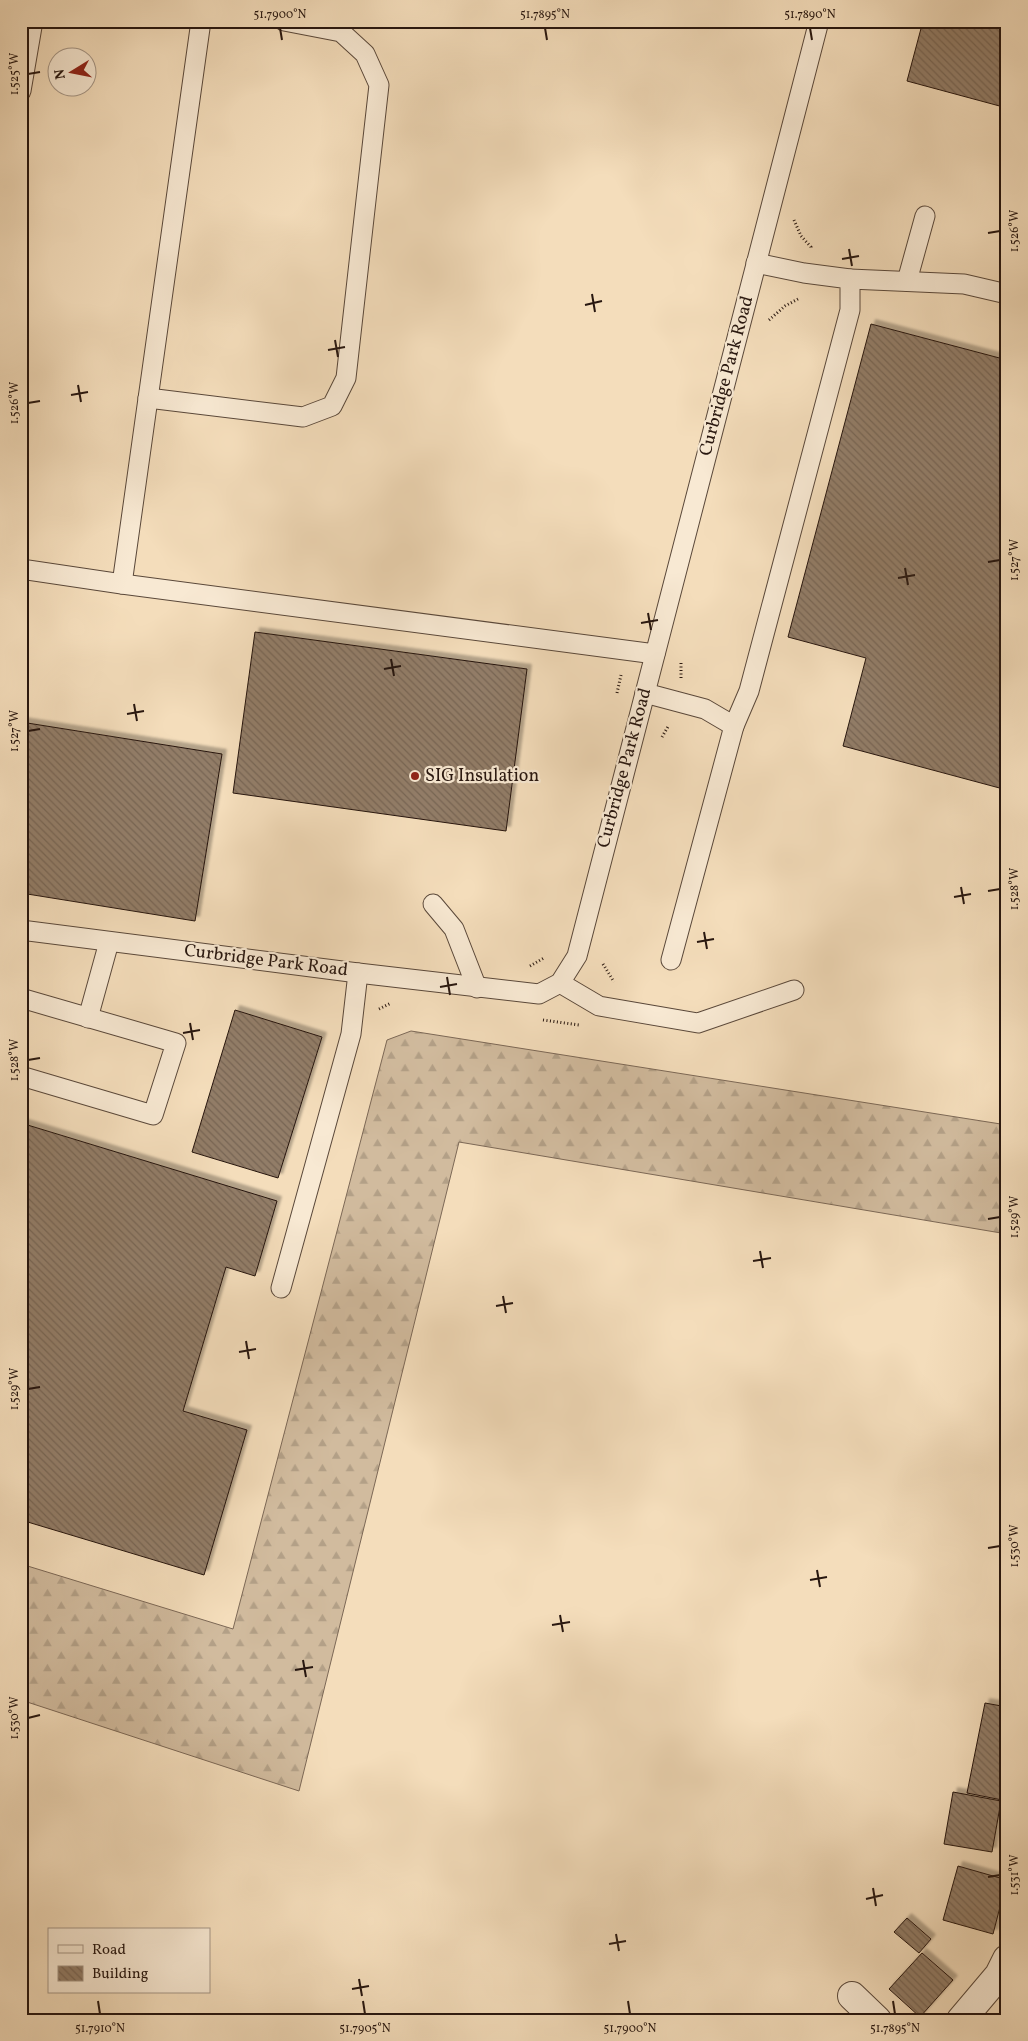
<svg xmlns="http://www.w3.org/2000/svg" width="1028" height="2041" viewBox="0 0 1028 2041" font-family="Vollkorn,serif">
	<style>
		.forest { fill: url(#forest-firs); stroke: #7c6856 }
		.building { fill: url(#building-back-hatch); stroke: #27160f; filter: url(#shadow) }
		.lines { fill: none; stroke-linecap: round; stroke-linejoin: round }
		.lane-casing { stroke: #5a483a; stroke-width: 21 }
		.street-casing { stroke: #5a483a; stroke-width: 30 }
		.path { stroke: #27160f; stroke-width: 3; stroke-dasharray: 1 2.5; stroke-linecap: butt }
		.lane { stroke: #f8e9d3; stroke-width: 19 }
		.street { stroke: #f8e9d3; stroke-width: 28 }
		.ticks { fill: none; stroke: #27160f; stroke-width: 2 }
		.poi-dot { fill: #8f2418; stroke: #f8e9d3; stroke-width: 2 }
		.labels { text-anchor: middle; dominant-baseline: central; stroke-width: 4.5; stroke-linejoin: round; paint-order: stroke }
		.street-label { font-size: 18px; fill: #27160f; stroke: #f8e9d3 }
		.poi-label { font-size: 18px; fill: #27160f; stroke: #f8e9d3; text-anchor: start }
		.neatline { fill: none; stroke: #27160f; stroke-width: 2 }
		.ticks-label { font-size: 12px; text-anchor: middle; fill: #27160f }
	</style>
	<defs>
		<pattern id="forest-firs" width="22" height="20" patternUnits="userSpaceOnUse" patternTransform="scale(1.25)"><rect width="22" height="20" fill="#d1bb9e"/><path d="M5 1l3.5 6h-7zM16 11l3.5 6h-7z" fill="#b3a087"/></pattern>
		<pattern id="building-back-hatch" width="6" height="6" patternUnits="userSpaceOnUse" patternTransform="scale(1.25)"><rect width="6" height="6" fill="#927d68"/><path d="M-1 5l2 2M0 0l6 6M5-1l2 2" fill="none" stroke="#776554"/></pattern>
		<filter id="shadow"><feDropShadow dx="4.5" dy="-4.5" stdDeviation="1" flood-color="#0004"/></filter>
	</defs>
	<rect width="100%" height="100%" fill="#f4ddbb"/>
	<filter id="stains"><feTurbulence type="fractalNoise" baseFrequency=".004" numOctaves="4"/><feColorMatrix values="0 0 0 0 .2 0 0 0 0 .09 0 0 0 0 .02 0 0 0 .5 -.17"/></filter>
	<radialGradient id="worn" r=".72"><stop offset=".6" stop-color="#630" stop-opacity="0"/><stop offset="1" stop-color="#630" stop-opacity=".3"/></radialGradient>
	<path class="forest" d="M 411,1031 L 1007,1125 L 1007,1234 L 459,1142 L 299,1791 L 21,1700 L 21,1564 L 233,1629 L 387,1040 Z"/>
	<g class="building">
		<path d="M 923,21 L 1007,21 L 1007,108 L 907,81 Z"/>
		<path d="M 871,324 L 1007,360 L 1007,790 L 843,746 L 866,658 L 788,637 Z"/>
		<path d="M 255,632 L 527,669 L 506,831 L 233,793 Z"/>
		<path d="M 21,722 L 222,754 L 195,921 L 21,893 Z"/>
		<path d="M 235,1010 L 322,1037 L 278,1178 L 192,1152 Z"/>
		<path d="M 21,1123 L 277,1201 L 255,1276 L 226,1267 L 183,1411 L 247,1430 L 204,1575 L 21,1520 Z"/>
		<path d="M 985,1703 L 1007,1707 L 1007,1801 L 967,1793 Z"/>
		<path d="M 953,1792 L 1001,1801 L 992,1852 L 944,1844 Z"/>
		<path d="M 958,1866 L 1007,1880 L 993,1934 L 943,1920 Z"/>
		<path d="M 907,1918 L 931,1939 L 919,1953 L 894,1932 Z"/>
		<path d="M 922,1953 L 953,1980 L 920,2017 L 889,1989 Z"/>
	</g>
	<g class="lines">
		<g class="lane-casing">
			<g id="lane">
				<path d="M 21,91 L 33,21"/>
				<path d="M 850,279 L 964,284 L 1007,294"/>
				<path d="M 907,281 L 925,216"/>
				<path d="M 148,398 L 303,417 L 332,406 L 346,378 L 379,85 L 365,54 L 341,32 L 284,21"/>
				<path d="M 21,569 L 122,584 L 655,654"/>
				<path d="M 122,584 L 201,21"/>
				<path d="M 645,693 L 705,709 L 734,726 L 749,691 L 850,310 L 850,279 L 804,273 L 756,263"/>
				<path d="M 433,904 L 454,929 L 477,988"/>
				<path d="M 21,930 L 358,973 L 539,994 L 560,983 L 577,956 L 819,21"/>
				<path d="M 671,960 L 734,726"/>
				<path d="M 560,983 L 599,1006 L 698,1023 L 794,990"/>
				<path d="M 21,998 L 176,1043 L 153,1115 L 21,1076"/>
				<path d="M 88,1018 L 109,942"/>
				<path d="M 281,1288 L 351,1034 L 358,973"/>
			</g>
		</g>
		<g class="street-casing">
			<g id="street">
				<path d="M 852,1996 L 877,2020"/>
				<path d="M 961,2020 L 999,1975 L 1007,1959"/>
			</g>
		</g>
		<g class="path">
			<path d="M 794,220 L 801,236 L 811,247 L 810,249"/>
			<path d="M 769,320 L 785,306 L 798,299"/>
			<path d="M 681,678 L 681,662"/>
			<path d="M 617,693 L 621,675"/>
			<path d="M 662,737 L 669,725"/>
			<path d="M 603,964 L 614,982"/>
			<path d="M 530,966 L 544,958"/>
			<path d="M 379,1009 L 391,1003"/>
			<path d="M 543,1020 L 579,1025"/>
		</g>
		<use href="#lane" class="lane"/>
		<use href="#street" class="street"/>
	</g>
	<path class="ticks" d="M 280,28 L 282,40M 545,28 L 547,40M 810,28 L 812,40M 28,74 L 40,72M 988,233 L 1000,231M 849,249 L 852,266M 842,259 L 859,256M 592,294 L 595,312M 585,305 L 602,301M 335,340 L 338,357M 328,350 L 345,347M 78,385 L 81,402M 71,395 L 88,392M 28,403 L 40,401M 988,562 L 1000,560M 905,568 L 908,585M 898,578 L 915,575M 648,613 L 651,630M 641,623 L 658,620M 391,659 L 394,676M 384,669 L 401,666M 134,704 L 137,721M 127,714 L 144,711M 28,731 L 40,729M 961,887 L 964,904M 988,891 L 1000,889M 954,897 L 971,894M 704,932 L 707,949M 697,942 L 714,939M 447,977 L 450,995M 440,987 L 457,984M 190,1023 L 193,1040M 183,1033 L 200,1030M 28,1060 L 40,1058M 988,1219 L 1000,1217M 760,1251 L 763,1268M 753,1261 L 771,1258M 503,1296 L 506,1313M 496,1306 L 513,1303M 246,1341 L 249,1359M 239,1352 L 256,1349M 28,1389 L 40,1387M 988,1548 L 1000,1546M 817,1570 L 820,1587M 810,1580 L 827,1577M 560,1615 L 563,1632M 552,1625 L 570,1622M 303,1660 L 306,1677M 295,1670 L 313,1667M 28,1718 L 40,1715M 988,1877 L 1000,1875M 873,1888 L 876,1906M 866,1899 L 883,1895M 616,1934 L 619,1951M 609,1944 L 626,1941M 359,1979 L 362,1996M 352,1989 L 369,1986M 98,2001 L 100,2014M 363,2001 L 365,2014M 628,2001 L 630,2014M 893,2001 L 895,2014"/>
	<circle class="poi-dot" cx="415" cy="776" r="5"/>
	<g class="labels">
		<g class="street-label">
			<text transform="translate(727 376) rotate(-75)">Curbridge Park Road</text>
			<text transform="translate(625 768) rotate(-75)">Curbridge Park Road</text>
			<text transform="translate(266 961) rotate(7)">Curbridge Park Road</text>
		</g>
		<g class="poi-label">
			<text x="425" y="776">SIG Insulation</text>
		</g>
	</g>
	<rect width="1028" height="2041" fill="none" stroke="#f4ddbb" stroke-width="55"/>
	<rect x="48" y="1928" width="162" height="65" fill="#f8e9d3" stroke="#a49585"/>
	<rect x="58" y="1945" width="25" height="8" fill="#f8e9d3" stroke="#a49585"/>
	<text x="92" y="1954" font-size="15" fill="#27160f">Road</text>
	<rect x="58" y="1966" width="25" height="15" fill="url(#building-back-hatch)" stroke="#a49585"/>
	<text x="92" y="1978" font-size="15" fill="#27160f">Building</text>
	<g transform="translate(72 72) rotate(260)"><circle r="24" fill="#f8e9d3" stroke="#a49585"/>
	<path d="M0-4L9 19L0 12L-9 19Z" fill="#8f2418"/>
	<text y="-8" font-size="14" font-weight="bold" text-anchor="middle" fill="#27160f">N</text>
	</g>
	<rect x="28" y="28" width="972" height="1986" class="neatline"/>
	<g class="ticks-label">
		<text x="280" y="18">51.7900°N</text>
		<text x="545" y="18">51.7895°N</text>
		<text x="810" y="18">51.7890°N</text>
		<text transform="translate(14 74) rotate(-90)" y="4">1.525°W</text>
		<text transform="translate(1014 231) rotate(-90)" y="4">1.526°W</text>
		<text transform="translate(14 403) rotate(-90)" y="4">1.526°W</text>
		<text transform="translate(1014 560) rotate(-90)" y="4">1.527°W</text>
		<text transform="translate(14 731) rotate(-90)" y="4">1.527°W</text>
		<text transform="translate(1014 889) rotate(-90)" y="4">1.528°W</text>
		<text transform="translate(14 1060) rotate(-90)" y="4">1.528°W</text>
		<text transform="translate(1014 1217) rotate(-90)" y="4">1.529°W</text>
		<text transform="translate(14 1389) rotate(-90)" y="4">1.529°W</text>
		<text transform="translate(1014 1546) rotate(-90)" y="4">1.530°W</text>
		<text transform="translate(14 1718) rotate(-90)" y="4">1.530°W</text>
		<text transform="translate(1014 1875) rotate(-90)" y="4">1.531°W</text>
		<text x="100" y="2032">51.7910°N</text>
		<text x="365" y="2032">51.7905°N</text>
		<text x="630" y="2032">51.7900°N</text>
		<text x="895" y="2032">51.7895°N</text>
	</g>
	<rect width="100%" height="100%" filter="url(#stains)"/>
	<rect width="100%" height="100%" fill="url(#worn)"/>
</svg>
